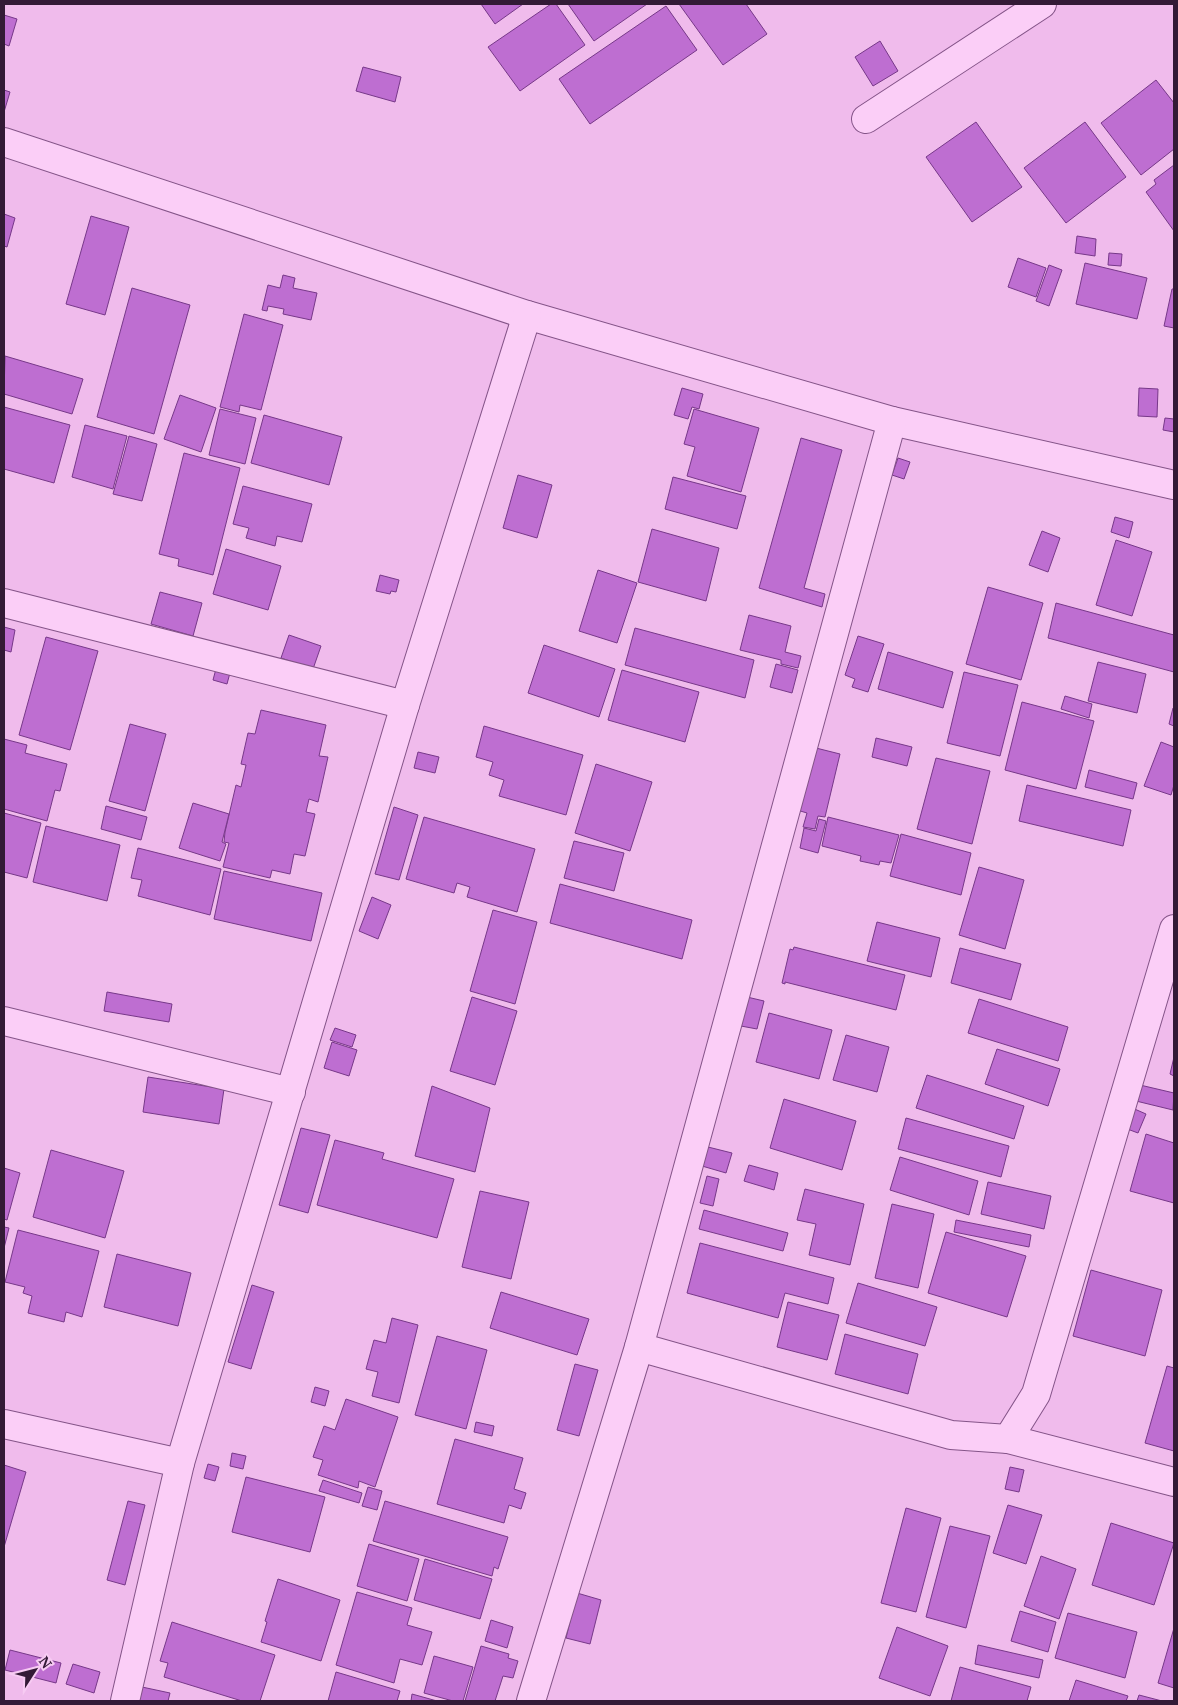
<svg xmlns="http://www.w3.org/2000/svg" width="1178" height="1705" viewBox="0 0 1178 1705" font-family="'PT Serif',serif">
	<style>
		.building { fill: #be6ed1; stroke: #773889 }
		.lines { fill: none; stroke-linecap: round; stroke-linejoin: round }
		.minor-casing { stroke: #845488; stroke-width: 30 }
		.minor { stroke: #fbcef7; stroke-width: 28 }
	</style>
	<rect width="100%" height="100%" fill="#f0bbec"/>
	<g class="building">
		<path d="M 481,4 L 523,4 L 495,24 Z"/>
		<path d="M 551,4 L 556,4 L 585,45 L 520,91 L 488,47 Z"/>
		<path d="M 568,4 L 647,4 L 594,41 Z"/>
		<path d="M 679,4 L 746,4 L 767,34 L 723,65 Z"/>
		<path d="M 666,6 L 697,50 L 590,124 L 559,79 Z"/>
		<path d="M 4,15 L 17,19 L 9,46 L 4,44 Z"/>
		<path d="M 880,41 L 898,71 L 873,86 L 855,57 Z"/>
		<path d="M 363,67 L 401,77 L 395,102 L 356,91 Z"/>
		<path d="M 1156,80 L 1174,103 L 1174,149 L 1141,175 L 1101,123 Z"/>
		<path d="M 4,90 L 10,92 L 4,112 Z"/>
		<path d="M 976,122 L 1022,187 L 972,222 L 926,157 Z"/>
		<path d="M 1085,122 L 1126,177 L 1066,223 L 1024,168 Z"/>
		<path d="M 1174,165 L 1174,231 L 1146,192 L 1156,184 L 1154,180 Z"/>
		<path d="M 4,214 L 15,218 L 7,247 L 4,246 Z"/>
		<path d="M 91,216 L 129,227 L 105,315 L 66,304 Z"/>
		<path d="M 1077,236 L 1096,239 L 1095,256 L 1075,253 Z"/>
		<path d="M 1109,253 L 1122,254 L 1121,266 L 1108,265 Z"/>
		<path d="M 1018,258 L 1046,268 L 1036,297 L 1008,287 Z"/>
		<path d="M 1085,263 L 1147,278 L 1137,319 L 1076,304 Z"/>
		<path d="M 1049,265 L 1062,270 L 1049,306 L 1036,301 Z"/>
		<path d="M 283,275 L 295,278 L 293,288 L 317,293 L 311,320 L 283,314 L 284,309 L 268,306 L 267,311 L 262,310 L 268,285 L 280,288 Z"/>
		<path d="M 132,288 L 190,305 L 154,434 L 97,417 Z"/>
		<path d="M 1172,289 L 1174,289 L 1174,328 L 1164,326 Z"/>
		<path d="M 244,314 L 283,325 L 261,410 L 240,405 L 239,412 L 220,407 Z"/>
		<path d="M 5,356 L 83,379 L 72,414 L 4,394 Z"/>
		<path d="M 682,388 L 703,394 L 699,409 L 692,407 L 688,419 L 674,415 Z"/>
		<path d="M 1139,388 L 1158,389 L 1157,417 L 1138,416 Z"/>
		<path d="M 180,395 L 216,408 L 201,452 L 164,439 Z"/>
		<path d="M 4,407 L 70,425 L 54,483 L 4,469 Z"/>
		<path d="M 220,409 L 256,418 L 245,464 L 209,455 Z"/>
		<path d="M 694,409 L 759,428 L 741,492 L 687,476 L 695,447 L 684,444 Z"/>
		<path d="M 264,415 L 342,437 L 329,485 L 251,463 Z"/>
		<path d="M 1165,418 L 1174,419 L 1174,432 L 1163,430 Z"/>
		<path d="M 85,425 L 127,436 L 113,489 L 72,477 Z"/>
		<path d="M 129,436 L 157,444 L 142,501 L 113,494 Z"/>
		<path d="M 801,438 L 842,450 L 804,588 L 825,594 L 822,607 L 759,588 Z"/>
		<path d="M 184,453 L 240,468 L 213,575 L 178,566 L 179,559 L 159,554 Z"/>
		<path d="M 898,458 L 910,462 L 904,479 L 892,475 Z"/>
		<path d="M 518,475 L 552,485 L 537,538 L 503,528 Z"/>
		<path d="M 673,477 L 746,496 L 737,529 L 665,509 Z"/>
		<path d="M 243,486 L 312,504 L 302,542 L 277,536 L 275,546 L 246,538 L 249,528 L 233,524 Z"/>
		<path d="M 1115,517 L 1133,522 L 1129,538 L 1111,532 Z"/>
		<path d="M 652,529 L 719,548 L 706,601 L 638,582 Z"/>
		<path d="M 1042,531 L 1060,538 L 1048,572 L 1029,565 Z"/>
		<path d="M 1116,540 L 1152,552 L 1132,616 L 1096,605 Z"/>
		<path d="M 226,549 L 281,566 L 268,610 L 213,594 Z"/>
		<path d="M 598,570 L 637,583 L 617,643 L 579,631 Z"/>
		<path d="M 380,575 L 399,580 L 396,592 L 391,591 L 390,594 L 376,591 Z"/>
		<path d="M 988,587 L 1043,603 L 1021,680 L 966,664 Z"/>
		<path d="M 160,592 L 202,603 L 193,636 L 151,624 Z"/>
		<path d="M 1056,603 L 1174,635 L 1174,672 L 1048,638 Z"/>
		<path d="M 749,615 L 791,626 L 785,652 L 801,656 L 798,668 L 781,664 L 781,660 L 740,650 Z"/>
		<path d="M 4,627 L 15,630 L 11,652 L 4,650 Z"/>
		<path d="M 635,628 L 754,660 L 745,698 L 625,665 Z"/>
		<path d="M 289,635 L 321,646 L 313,669 L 281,658 Z"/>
		<path d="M 858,636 L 884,644 L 868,692 L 852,687 L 855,679 L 845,675 Z"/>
		<path d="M 46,637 L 98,651 L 70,750 L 19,735 Z"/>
		<path d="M 544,645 L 615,669 L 599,717 L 528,693 Z"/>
		<path d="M 888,652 L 953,672 L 943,708 L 878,689 Z"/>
		<path d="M 1098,662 L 1146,674 L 1137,713 L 1088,701 Z"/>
		<path d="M 776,664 L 798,670 L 792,693 L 770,687 Z"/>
		<path d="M 217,665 L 231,669 L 227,684 L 213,680 Z"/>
		<path d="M 622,670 L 699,692 L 685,742 L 608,720 Z"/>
		<path d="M 964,672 L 1018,685 L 1000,756 L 947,743 Z"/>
		<path d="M 1065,696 L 1092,704 L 1089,718 L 1061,709 Z"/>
		<path d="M 1022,702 L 1094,721 L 1076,789 L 1005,770 Z"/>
		<path d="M 1173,708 L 1174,708 L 1174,726 L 1169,724 Z"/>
		<path d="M 261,710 L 326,725 L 319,756 L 328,757 L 318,802 L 309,799 L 306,812 L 315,814 L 305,856 L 294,854 L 290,874 L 272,870 L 270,878 L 223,867 L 229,843 L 224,842 L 225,832 L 236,785 L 241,787 L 246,765 L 241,764 L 248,733 L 255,734 Z"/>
		<path d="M 130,724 L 166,734 L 145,811 L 109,801 Z"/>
		<path d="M 484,726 L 583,755 L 566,815 L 499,796 L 504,780 L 489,775 L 493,762 L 476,757 Z"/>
		<path d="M 876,738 L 912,747 L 907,766 L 872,757 Z"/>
		<path d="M 4,739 L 27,745 L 25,753 L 67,764 L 60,791 L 55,790 L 47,821 L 4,809 Z"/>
		<path d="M 1161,742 L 1174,747 L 1174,785 L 1171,795 L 1144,786 Z"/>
		<path d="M 812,747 L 840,754 L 825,817 L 818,816 L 815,829 L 803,827 L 807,813 L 797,810 Z"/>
		<path d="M 418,752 L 439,757 L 435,773 L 414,768 Z"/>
		<path d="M 936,758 L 990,771 L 972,844 L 917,829 Z"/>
		<path d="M 596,764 L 652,782 L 630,851 L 575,833 Z"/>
		<path d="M 1089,770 L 1137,783 L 1133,799 L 1085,787 Z"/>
		<path d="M 1027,785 L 1131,810 L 1123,846 L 1019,821 Z"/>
		<path d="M 193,803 L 229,814 L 222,842 L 226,844 L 220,861 L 179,848 Z"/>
		<path d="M 106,806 L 147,817 L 141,840 L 101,829 Z"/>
		<path d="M 394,807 L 418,815 L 399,880 L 375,874 Z"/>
		<path d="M 4,813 L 41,823 L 27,878 L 4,872 Z"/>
		<path d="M 424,817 L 535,849 L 517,912 L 467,897 L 470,887 L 457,883 L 454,893 L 406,879 Z"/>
		<path d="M 828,817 L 899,835 L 891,863 L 880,861 L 879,865 L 860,861 L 861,856 L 822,846 Z"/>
		<path d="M 819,819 L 826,821 L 818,853 L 800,848 L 804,828 L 816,831 Z"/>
		<path d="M 46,826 L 120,845 L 107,901 L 33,882 Z"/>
		<path d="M 901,834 L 971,853 L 961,895 L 890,876 Z"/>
		<path d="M 574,841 L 624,853 L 614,891 L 564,878 Z"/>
		<path d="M 138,848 L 221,869 L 210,915 L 138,896 L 142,880 L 131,878 Z"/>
		<path d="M 979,867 L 1024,880 L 1005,949 L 959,935 Z"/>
		<path d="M 224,871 L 322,893 L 311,941 L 214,919 Z"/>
		<path d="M 560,884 L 692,920 L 682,959 L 550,923 Z"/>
		<path d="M 372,897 L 391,905 L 378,939 L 359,931 Z"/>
		<path d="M 493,910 L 537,922 L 515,1004 L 470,991 Z"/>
		<path d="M 877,922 L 940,938 L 931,977 L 867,961 Z"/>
		<path d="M 794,947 L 905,975 L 896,1010 L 785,982 L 785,984 L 782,983 L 790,949 L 793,950 Z"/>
		<path d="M 960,948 L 1021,964 L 1011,1000 L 951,983 Z"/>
		<path d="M 107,992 L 172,1004 L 169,1022 L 104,1011 Z"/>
		<path d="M 472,997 L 517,1011 L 495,1085 L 450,1071 Z"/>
		<path d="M 747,997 L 764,1001 L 757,1029 L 741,1026 Z"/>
		<path d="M 979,999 L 1068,1027 L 1058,1061 L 968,1033 Z"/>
		<path d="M 769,1013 L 832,1030 L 819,1079 L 756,1062 Z"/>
		<path d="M 335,1028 L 356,1035 L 352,1047 L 330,1040 Z"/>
		<path d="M 846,1035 L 889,1047 L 877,1092 L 833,1080 Z"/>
		<path d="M 332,1042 L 357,1050 L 349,1076 L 324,1068 Z"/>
		<path d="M 997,1049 L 1060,1069 L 1048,1106 L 985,1084 Z"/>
		<path d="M 1174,1057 L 1174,1076 L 1170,1074 Z"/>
		<path d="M 927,1075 L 1024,1106 L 1014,1139 L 916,1108 Z"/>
		<path d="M 148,1077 L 224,1089 L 219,1124 L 143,1112 Z"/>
		<path d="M 1140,1085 L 1174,1093 L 1173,1110 L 1136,1101 Z"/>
		<path d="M 432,1086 L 490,1108 L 475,1172 L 415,1156 Z"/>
		<path d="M 784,1099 L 856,1121 L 842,1170 L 770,1148 Z"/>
		<path d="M 1130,1107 L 1146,1114 L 1138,1133 L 1122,1127 Z"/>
		<path d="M 906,1118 L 1009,1146 L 1001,1177 L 898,1149 Z"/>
		<path d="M 301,1128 L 330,1135 L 308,1213 L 279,1205 Z"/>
		<path d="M 1146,1134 L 1174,1143 L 1174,1203 L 1130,1191 Z"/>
		<path d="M 335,1140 L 384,1153 L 382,1159 L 454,1179 L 437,1238 L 317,1205 Z"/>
		<path d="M 708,1147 L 732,1153 L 726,1173 L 702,1166 Z"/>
		<path d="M 51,1150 L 124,1171 L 105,1238 L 33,1217 Z"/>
		<path d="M 900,1157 L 978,1181 L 969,1215 L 890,1190 Z"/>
		<path d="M 749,1165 L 778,1173 L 774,1190 L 744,1181 Z"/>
		<path d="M 4,1168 L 20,1173 L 7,1220 L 4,1219 Z"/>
		<path d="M 707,1176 L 719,1179 L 713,1206 L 700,1203 Z"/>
		<path d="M 988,1182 L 1051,1196 L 1044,1229 L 981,1214 Z"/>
		<path d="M 805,1189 L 864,1204 L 850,1265 L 809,1255 L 816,1224 L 797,1220 Z"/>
		<path d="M 480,1191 L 529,1202 L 511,1279 L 462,1267 Z"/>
		<path d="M 892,1204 L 934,1214 L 918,1288 L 875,1278 Z"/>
		<path d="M 704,1210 L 788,1233 L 783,1251 L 699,1229 Z"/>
		<path d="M 956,1220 L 1031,1235 L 1029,1247 L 954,1232 Z"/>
		<path d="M 4,1227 L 9,1228 L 4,1248 Z"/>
		<path d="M 18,1230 L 99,1251 L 82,1317 L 66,1312 L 64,1322 L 28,1313 L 32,1296 L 23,1293 L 25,1287 L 5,1282 Z"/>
		<path d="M 946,1232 L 1026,1256 L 1007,1317 L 928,1293 Z"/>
		<path d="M 700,1243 L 834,1278 L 828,1304 L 785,1293 L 778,1318 L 687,1293 Z"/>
		<path d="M 117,1254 L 191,1273 L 178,1326 L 104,1307 Z"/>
		<path d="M 1091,1270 L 1162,1290 L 1145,1356 L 1073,1336 Z"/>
		<path d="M 858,1283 L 937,1307 L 925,1346 L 846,1323 Z"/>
		<path d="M 252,1285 L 274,1292 L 251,1369 L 228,1362 Z"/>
		<path d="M 501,1292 L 589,1319 L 577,1355 L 490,1328 Z"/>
		<path d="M 788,1302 L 839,1315 L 827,1360 L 777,1347 Z"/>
		<path d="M 392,1318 L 418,1325 L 399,1403 L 372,1396 L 378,1372 L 366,1369 L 374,1340 L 386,1343 Z"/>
		<path d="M 845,1334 L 918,1354 L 908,1394 L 835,1374 Z"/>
		<path d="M 437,1336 L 487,1350 L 466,1429 L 415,1415 Z"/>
		<path d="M 575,1364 L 598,1370 L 579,1436 L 557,1430 Z"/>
		<path d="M 1167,1366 L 1174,1368 L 1174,1451 L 1145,1443 Z"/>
		<path d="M 315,1387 L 329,1391 L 325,1406 L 311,1402 Z"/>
		<path d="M 346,1399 L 398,1417 L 375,1487 L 359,1481 L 358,1488 L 318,1475 L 323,1460 L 313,1457 L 324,1426 L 335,1430 Z"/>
		<path d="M 476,1422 L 494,1426 L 492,1436 L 474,1432 Z"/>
		<path d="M 455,1439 L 523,1458 L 514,1489 L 526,1493 L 521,1509 L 509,1505 L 504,1523 L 437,1504 Z"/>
		<path d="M 232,1453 L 246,1456 L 243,1469 L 230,1466 Z"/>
		<path d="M 208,1464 L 219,1467 L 215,1481 L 204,1478 Z"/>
		<path d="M 4,1465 L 26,1472 L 4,1547 Z"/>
		<path d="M 1010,1467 L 1024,1470 L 1019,1492 L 1005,1489 Z"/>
		<path d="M 246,1477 L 325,1497 L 310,1552 L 232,1532 Z"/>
		<path d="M 323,1480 L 362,1493 L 359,1503 L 319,1491 Z"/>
		<path d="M 368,1487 L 382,1491 L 377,1510 L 362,1506 Z"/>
		<path d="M 128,1501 L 145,1505 L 125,1585 L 107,1580 Z"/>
		<path d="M 385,1501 L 508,1537 L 498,1569 L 494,1567 L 492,1576 L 373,1541 Z"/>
		<path d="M 1008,1505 L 1042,1515 L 1026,1564 L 993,1553 Z"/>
		<path d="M 906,1508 L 941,1518 L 916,1612 L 881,1603 Z"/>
		<path d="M 1111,1523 L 1174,1543 L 1154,1605 L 1092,1585 Z"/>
		<path d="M 950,1526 L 990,1536 L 966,1628 L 926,1617 Z"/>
		<path d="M 369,1544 L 419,1559 L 407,1601 L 357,1586 Z"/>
		<path d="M 1041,1556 L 1076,1569 L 1059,1619 L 1024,1606 Z"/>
		<path d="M 425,1559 L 492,1579 L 480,1619 L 414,1600 Z"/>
		<path d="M 278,1579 L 340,1600 L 321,1661 L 261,1642 L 267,1622 L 265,1621 Z"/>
		<path d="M 357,1592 L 412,1608 L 407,1625 L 432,1632 L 422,1665 L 400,1659 L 394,1683 L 336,1665 Z"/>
		<path d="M 577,1593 L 601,1600 L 590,1644 L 566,1638 Z"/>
		<path d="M 1020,1611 L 1056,1622 L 1048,1652 L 1011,1641 Z"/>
		<path d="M 1068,1613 L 1137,1632 L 1125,1678 L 1055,1658 Z"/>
		<path d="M 491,1620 L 513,1627 L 507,1648 L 485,1641 Z"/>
		<path d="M 172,1622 L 275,1655 L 260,1701 L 242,1701 L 164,1677 L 168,1663 L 160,1661 Z"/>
		<path d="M 897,1627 L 948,1646 L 930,1696 L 879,1678 Z"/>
		<path d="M 1174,1628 L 1174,1688 L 1158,1683 Z"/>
		<path d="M 978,1645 L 1043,1660 L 1039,1678 L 975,1664 Z"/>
		<path d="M 481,1646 L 509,1654 L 508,1658 L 518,1661 L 513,1678 L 503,1676 L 495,1701 L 465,1701 Z"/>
		<path d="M 10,1650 L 61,1663 L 56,1683 L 5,1670 Z"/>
		<path d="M 434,1656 L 473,1667 L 463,1701 L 453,1701 L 424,1693 Z"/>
		<path d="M 73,1664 L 100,1672 L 94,1693 L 66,1684 Z"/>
		<path d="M 960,1667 L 1031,1687 L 1027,1701 L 951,1701 Z"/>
		<path d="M 336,1672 L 400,1691 L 397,1701 L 328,1701 Z"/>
		<path d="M 1076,1680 L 1128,1696 L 1126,1701 L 1069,1701 Z"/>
		<path d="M 142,1687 L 170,1693 L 168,1701 L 139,1701 Z"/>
		<path d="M 412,1694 L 437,1701 L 411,1701 Z"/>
		<path d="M 1139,1695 L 1162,1701 L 1137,1701 Z"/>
	</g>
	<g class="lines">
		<g class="minor-casing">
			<g id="minor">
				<path d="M 866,119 L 1042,4"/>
				<path d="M 4,142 L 527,315 L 892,421 L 1174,485"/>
				<path d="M 4,603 L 405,705"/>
				<path d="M 4,1021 L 291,1092"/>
				<path d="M 639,1347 L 951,1435 L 1008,1439 L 1036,1394 L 1174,929"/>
				<path d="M 4,1424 L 180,1463"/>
				<path d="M 1008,1439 L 1174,1482"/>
				<path d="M 125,1701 L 180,1463 L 405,705 L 527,315"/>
				<path d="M 531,1701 L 639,1347 L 892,421"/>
			</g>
		</g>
		<use href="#minor" class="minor"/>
	</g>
	<rect width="1178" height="1705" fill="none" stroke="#331a36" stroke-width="10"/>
	<g transform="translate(35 1670) rotate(54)" stroke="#f7cbf3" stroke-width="4" paint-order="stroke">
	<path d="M0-4L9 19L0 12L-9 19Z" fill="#331a36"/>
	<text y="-8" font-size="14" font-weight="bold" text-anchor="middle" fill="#331a36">N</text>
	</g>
</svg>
